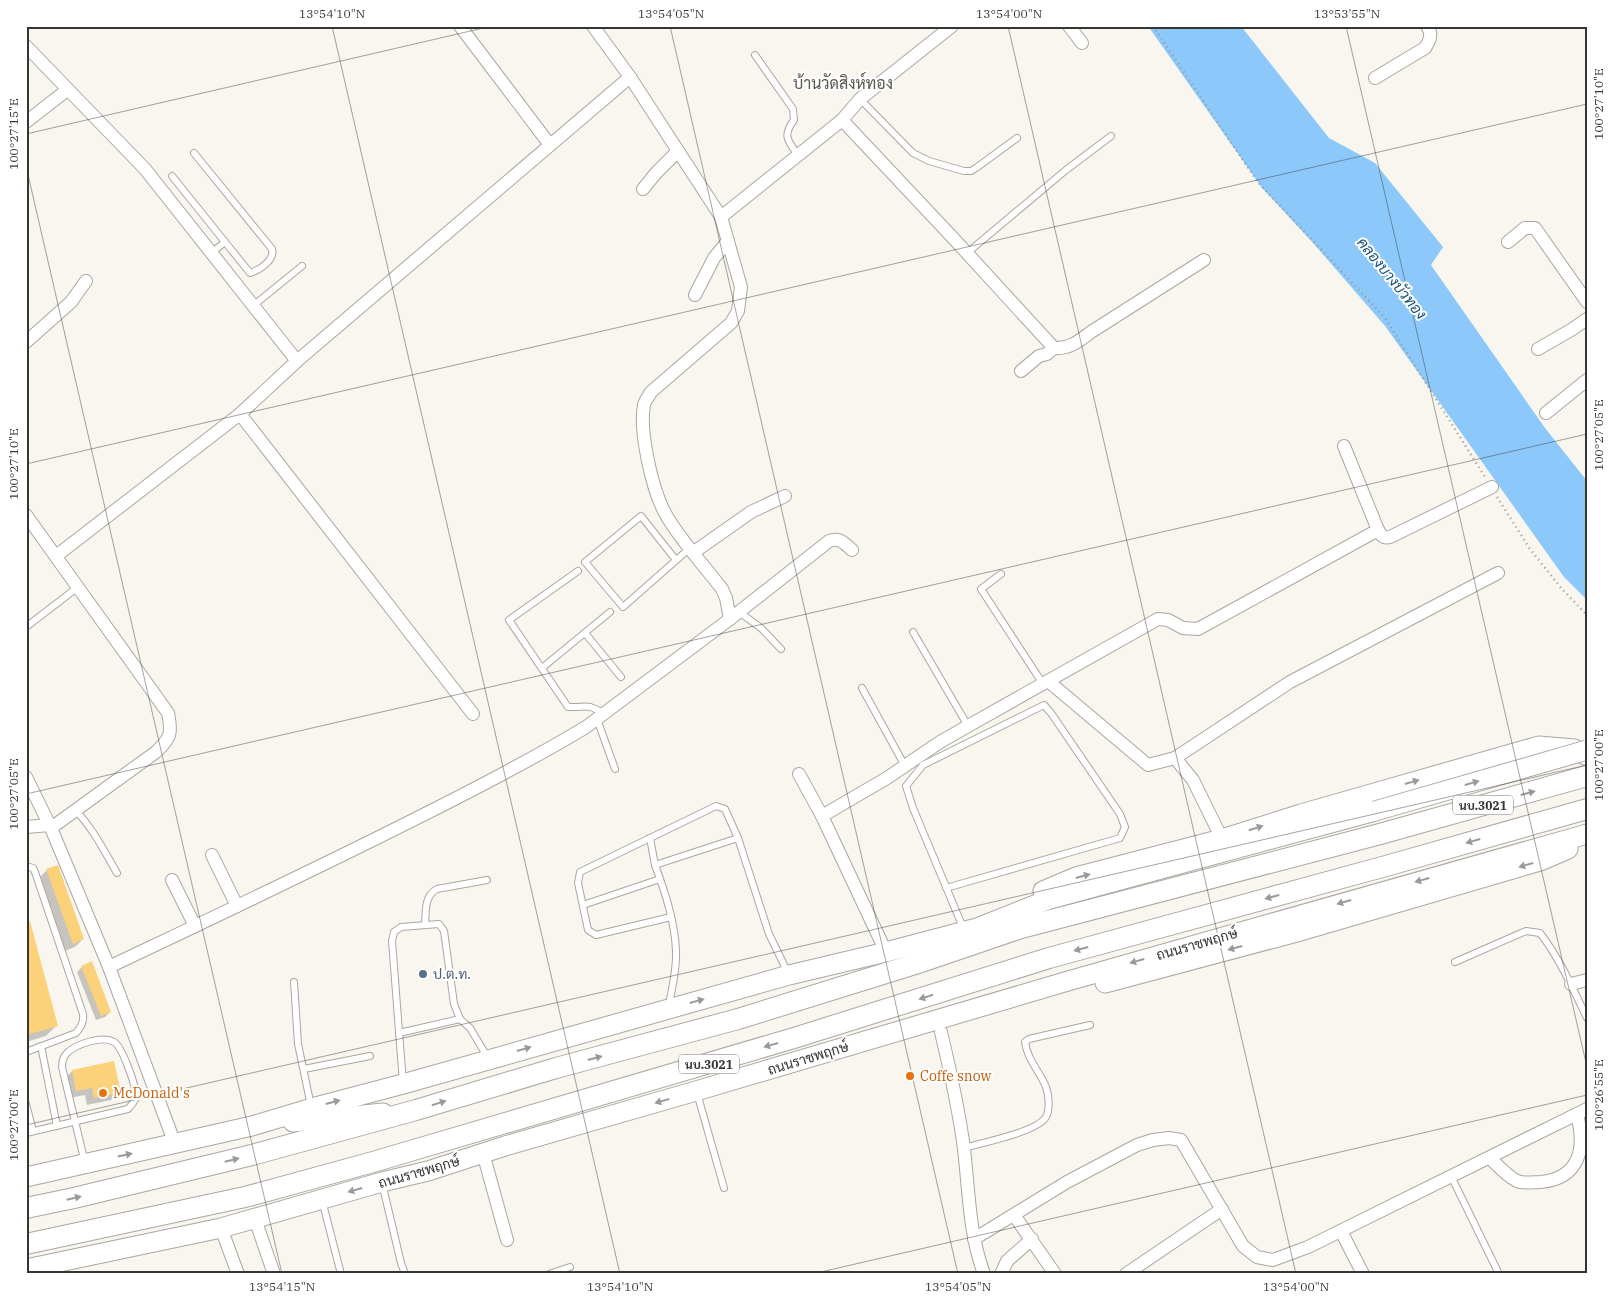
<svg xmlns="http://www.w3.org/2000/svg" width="1613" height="1300" viewBox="0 0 1613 1300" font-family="'IBM Plex Serif',Sarabun,serif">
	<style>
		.water { fill: #8cc9fa }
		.shadow { fill: #0003 }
		.building { fill: #fbd27a }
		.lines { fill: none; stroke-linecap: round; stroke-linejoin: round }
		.lane-casing { stroke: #aaa7a0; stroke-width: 8 }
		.street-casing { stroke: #aaa7a0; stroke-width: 14 }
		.secondary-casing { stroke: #aaa7a0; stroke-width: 21 }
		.primary-casing { stroke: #aaa7a0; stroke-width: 22 }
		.path { stroke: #999792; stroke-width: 2.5; stroke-dasharray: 1 4; stroke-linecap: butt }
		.lane { stroke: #fff; stroke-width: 6 }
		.street { stroke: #fff; stroke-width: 12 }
		.secondary { stroke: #fff; stroke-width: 19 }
		.primary { stroke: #fff; stroke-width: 20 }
		.secondary-bridge-casing { stroke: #aaa7a0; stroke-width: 21; stroke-linecap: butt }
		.secondary-bridge { stroke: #fff; stroke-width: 19 }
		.oneway { fill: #9a9a98 }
		.ticks { fill: none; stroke: #363532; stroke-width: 1; stroke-opacity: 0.45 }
		.service-dot { fill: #5c6f8a; stroke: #fff; stroke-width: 2 }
		.food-dot { fill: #e8710a; stroke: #fff; stroke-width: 2 }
		.labels { text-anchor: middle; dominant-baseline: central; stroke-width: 4; stroke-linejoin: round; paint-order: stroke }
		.shield { fill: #fff; stroke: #727270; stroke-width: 1 }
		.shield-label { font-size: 12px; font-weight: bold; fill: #363532 }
		.street-label { font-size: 14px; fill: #363532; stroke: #fff }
		.service-label { font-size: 14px; fill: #4e5e75; stroke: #fff; text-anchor: start }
		.food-label { font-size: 14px; fill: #c56008; stroke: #fff; text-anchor: start }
		.water-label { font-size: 15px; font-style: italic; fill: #19537a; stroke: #fff }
		.quarter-label { font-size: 16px; fill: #5a5752; stroke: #fff }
		.neatline { fill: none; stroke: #363532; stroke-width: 2 }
		.ticks-label { font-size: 12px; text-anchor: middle; fill: #363532 }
	</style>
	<rect width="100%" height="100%" fill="#f9f6ef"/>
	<path class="water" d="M 1148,26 L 1241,26 L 1329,138 L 1375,163 L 1443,247 L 1431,265 L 1545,428 L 1587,481 L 1587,600 L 1564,577 L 1385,326 L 1314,244 L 1262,188 Z"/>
	<g class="shadow">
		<path d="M 47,870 L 83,939 L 75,947 L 65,951 L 39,878 Z"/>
		<path d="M 26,911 L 56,1026 L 46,1036 L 26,1042 Z"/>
		<path d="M 82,967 L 110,1012 L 105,1017 L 96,1020 L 77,972 Z"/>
		<path d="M 72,1071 L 119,1092 L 111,1100 L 87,1105 L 85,1095 L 69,1098 L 65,1079 Z"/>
	</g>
	<g class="building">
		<path d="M 58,865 L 84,939 L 73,944 L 46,869 Z"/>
		<path d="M 30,921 L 58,1026 L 26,1035 L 26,922 Z"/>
		<path d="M 92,961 L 111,1012 L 101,1016 L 81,966 Z"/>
		<path d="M 114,1061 L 121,1093 L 94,1098 L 92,1088 L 76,1091 L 72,1070 Z"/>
	</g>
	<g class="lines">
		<g class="lane-casing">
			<g id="lane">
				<path d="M 755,55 L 793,109 L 794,120 C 782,136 788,141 798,155"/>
				<path d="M 860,99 L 913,153 L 929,161 L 964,171 L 971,171 L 976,168 L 1017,138"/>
				<path d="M 194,153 L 272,249 C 275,260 260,270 250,273 L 225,242"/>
				<path d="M 172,176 L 225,242 L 211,253"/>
				<path d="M 967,253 L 1066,170 L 1111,136"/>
				<path d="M 253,306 L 302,266"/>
				<path d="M 676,560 L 641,516 L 585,562 L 623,607 L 690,548"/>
				<path d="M 578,571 L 509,620 L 568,707 C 588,708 585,702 604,714"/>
				<path d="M 1001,574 L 981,589 L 1043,684"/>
				<path d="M 739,612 L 761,628 L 781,649"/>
				<path d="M 26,627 L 78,587"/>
				<path d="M 913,632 L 968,726"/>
				<path d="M 585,633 L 621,677"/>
				<path d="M 542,668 L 610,612"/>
				<path d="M 862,688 L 905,766"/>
				<path d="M 597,719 L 615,769"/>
				<path d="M 75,810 C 93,828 104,851 117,873"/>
				<path d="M 650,838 L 655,865"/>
				<path d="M 26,866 L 33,868 L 35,872 L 83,1014 C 84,1022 81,1027 76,1033 L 26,1052"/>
				<path d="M 946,888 L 1120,838 L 1125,827 L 1120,814 L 1051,713 L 1044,705 L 923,765 L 906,786 L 913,808 L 964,930"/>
				<path d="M 583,905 L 660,879"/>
				<path d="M 671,917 L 596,935 L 588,930 L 578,883 L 580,872 L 716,806 L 725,809 L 738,838"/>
				<path d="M 425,925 C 426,911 424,896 437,889 L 487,880"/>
				<path d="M 1455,962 L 1526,931 L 1540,933 C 1560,959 1573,989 1587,1018"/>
				<path d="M 294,982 L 298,1044 L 311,1106"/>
				<path d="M 669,1005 C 672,988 677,969 676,951 C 675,922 665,892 655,865 L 738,838 L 769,934 L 788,973"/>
				<path d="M 399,1033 L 460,1019"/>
				<path d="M 41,1046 L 57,1126"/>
				<path d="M 304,1069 L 370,1056"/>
				<path d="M 403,1083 L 392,941 L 394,932 L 401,927 L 439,924 L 444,931 L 454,1004 L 460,1019 L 470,1028 L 488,1058"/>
				<path d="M 697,1093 L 724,1188"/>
				<path d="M 26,1104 L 33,1131"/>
				<path d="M 26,1133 L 128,1109 C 131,1105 136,1101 136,1096 C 136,1086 122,1046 114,1042 C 103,1035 76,1044 67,1053 C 63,1057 62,1062 62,1067 L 85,1163"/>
				<path d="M 964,1148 C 981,1143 1037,1132 1046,1117 C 1050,1110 1049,1095 1046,1087 C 1040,1072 1027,1059 1025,1042 L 1029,1039 L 1090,1025"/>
				<path d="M 1451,1176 L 1499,1274"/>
				<path d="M 382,1183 L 401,1263 L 405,1274"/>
				<path d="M 322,1200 L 341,1274"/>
				<path d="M 549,1274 L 570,1267"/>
			</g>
		</g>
		<g class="street-casing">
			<g id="street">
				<path d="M 460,26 L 550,145"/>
				<path d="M 1069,26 L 1082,43"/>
				<path d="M 26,46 L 145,169 L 297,361"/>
				<path d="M 1375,78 L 1425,48 C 1430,40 1433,34 1427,26"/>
				<path d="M 842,120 L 954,239 L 1054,348 C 1070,349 1079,341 1091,332 L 1204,260"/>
				<path d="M 26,122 L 67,90"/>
				<path d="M 643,189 L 656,173 L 678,151"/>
				<path d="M 721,217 L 842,120 L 860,99 L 952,26"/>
				<path d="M 1508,242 L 1525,228 L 1535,228 L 1587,302"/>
				<path d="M 695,295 L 714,258 L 728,241"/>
				<path d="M 26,342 L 71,302 L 86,281"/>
				<path d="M 1538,349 L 1571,330 L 1587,319"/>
				<path d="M 1021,371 L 1039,356 L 1047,354 L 1054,348"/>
				<path d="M 1546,413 L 1587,380"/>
				<path d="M 240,414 L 473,714"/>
				<path d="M 1344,446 L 1378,530"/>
				<path d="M 26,515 L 168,713 C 172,733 171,738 156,752 L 51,828 L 109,967 L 175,1144"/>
				<path d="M 694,552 L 751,512 L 785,496"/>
				<path d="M 56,556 L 240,414 L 297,361 L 630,77"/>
				<path d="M 730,619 L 829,541 C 840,537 844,543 852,550"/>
				<path d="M 1048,681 L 1148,765 L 1175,758 L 1193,780 L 1222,839"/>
				<path d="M 1175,758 L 1290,682 L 1498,573"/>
				<path d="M 799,774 L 822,816"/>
				<path d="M 26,777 L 51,828"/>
				<path d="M 26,827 L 50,825"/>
				<path d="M 212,855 L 237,906"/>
				<path d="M 172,880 L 195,926"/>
				<path d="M 886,952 L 822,816 L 887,778 L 940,742 L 968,726 L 1158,619 L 1168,620 L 1183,628 L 1198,629 L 1378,530 C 1381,535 1383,539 1390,537 L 1492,487"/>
				<path d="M 109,967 C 210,919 312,871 413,820 C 471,791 530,761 586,727 L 730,619 L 726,598 L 722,589 C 704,565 679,539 665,513 C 652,489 639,431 644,405 C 645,400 649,396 651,392 L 731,323 L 738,311 L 741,287 L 721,217 L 630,77 L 593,26"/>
				<path d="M 1571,984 L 1587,980"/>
				<path d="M 941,1032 C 950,1070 959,1110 964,1149 C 969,1192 969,1233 984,1274"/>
				<path d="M 483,1153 L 507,1240"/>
				<path d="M 1490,1158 C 1498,1166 1507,1176 1517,1181 C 1524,1184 1533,1182 1541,1182 C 1580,1178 1586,1148 1577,1115"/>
				<path d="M 1014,1215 L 1055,1274"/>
				<path d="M 255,1219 L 274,1274"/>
				<path d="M 221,1228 L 238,1274"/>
				<path d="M 1341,1231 L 1363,1274"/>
				<path d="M 974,1239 L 1067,1182 L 1137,1145 L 1153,1140 L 1169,1138 L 1181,1140 L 1243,1246 L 1257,1257 L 1273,1260 L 1308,1247 L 1587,1109"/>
				<path d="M 1001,1274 L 1007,1261 L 1032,1239"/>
				<path d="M 1126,1274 L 1222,1209"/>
			</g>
		</g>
		<g class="secondary-casing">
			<g id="secondary">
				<path d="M 1043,891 L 1076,877 L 1222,839 L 1301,814 L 1539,746 L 1574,749 L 1585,755"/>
				<path d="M 1105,983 L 1304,930 L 1540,861 L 1568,849"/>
				<path d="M 293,1122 L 383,1113"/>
				<path d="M 26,1177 L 252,1126 L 312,1108 L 403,1084 L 789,975 L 886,952 L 977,928 L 1050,899 L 1375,811"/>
				<path d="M 26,1269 L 221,1228 L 382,1182 L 428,1171 L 505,1146 L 696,1091 L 1068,981 L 1587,834"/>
			</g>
		</g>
		<g class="primary-casing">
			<g id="primary">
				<path d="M 26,1208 L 74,1198 L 252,1155 L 416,1110 L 556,1068 L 738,1019 L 915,964 L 1021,928 L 1380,834 L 1587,776"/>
				<path d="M 26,1244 L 245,1197 L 373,1162 L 794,1038 L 1049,958 L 1386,866 L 1587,809"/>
			</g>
		</g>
		<g class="path">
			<path d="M 1153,26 L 1257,181 L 1385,318 L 1485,477"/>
			<path d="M 1497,497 L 1530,549 L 1561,588 L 1587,615"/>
		</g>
		<use href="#lane" class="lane"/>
		<use href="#street" class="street"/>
		<use href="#secondary" class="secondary"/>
		<use href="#primary" class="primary"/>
		<g class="secondary-bridge-casing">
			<path id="secondary-bridge" d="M 1375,811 L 1587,750"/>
		</g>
		<use href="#secondary-bridge" class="secondary-bridge"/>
	</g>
	<defs><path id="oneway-solid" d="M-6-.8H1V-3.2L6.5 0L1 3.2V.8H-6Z" transform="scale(1.25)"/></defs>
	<g class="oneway">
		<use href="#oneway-solid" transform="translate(1412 782) rotate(-16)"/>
		<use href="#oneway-solid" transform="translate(1472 783) rotate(-16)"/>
		<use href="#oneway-solid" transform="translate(1528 793) rotate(-15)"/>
		<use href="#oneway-solid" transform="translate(1256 828) rotate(-18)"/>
		<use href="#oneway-solid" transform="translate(1473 841) rotate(164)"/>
		<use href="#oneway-solid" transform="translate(1526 865) rotate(164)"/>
		<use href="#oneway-solid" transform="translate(1083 876) rotate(-15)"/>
		<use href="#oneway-solid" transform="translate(1422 880) rotate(164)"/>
		<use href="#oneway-solid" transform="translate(1272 897) rotate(165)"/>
		<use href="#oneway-solid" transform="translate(1344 902) rotate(164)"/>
		<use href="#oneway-solid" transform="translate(1235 948) rotate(165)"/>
		<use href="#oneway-solid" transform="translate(1081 949) rotate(165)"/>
		<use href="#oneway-solid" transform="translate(1137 961) rotate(164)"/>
		<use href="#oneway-solid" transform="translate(926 997) rotate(162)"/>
		<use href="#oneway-solid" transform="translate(697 1001) rotate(-16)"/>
		<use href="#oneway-solid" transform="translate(771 1045) rotate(164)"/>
		<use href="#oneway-solid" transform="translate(524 1049) rotate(-16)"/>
		<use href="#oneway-solid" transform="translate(595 1058) rotate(-15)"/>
		<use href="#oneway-solid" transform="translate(662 1101) rotate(164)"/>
		<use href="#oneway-solid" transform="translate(333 1102) rotate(-15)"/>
		<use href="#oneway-solid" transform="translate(439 1103) rotate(-17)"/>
		<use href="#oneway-solid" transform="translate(125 1155) rotate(-12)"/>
		<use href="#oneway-solid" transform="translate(232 1160) rotate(-14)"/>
		<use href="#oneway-solid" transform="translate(355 1190) rotate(164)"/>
		<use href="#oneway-solid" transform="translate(74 1198) rotate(-13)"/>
	</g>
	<path class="ticks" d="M 332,26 L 620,1274M 670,26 L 958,1274M 1008,26 L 1296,1274M 1346,26 L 1587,1067M 26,134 L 492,26M 26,166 L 282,1274M 26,464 L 1587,104M 26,794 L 1587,434M 26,1125 L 1587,765M 812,1274 L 1587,1095"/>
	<circle class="service-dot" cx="423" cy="974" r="5"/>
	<g class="food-dot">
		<circle cx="910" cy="1076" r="5"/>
		<circle cx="103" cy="1093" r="5"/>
	</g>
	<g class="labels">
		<g class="shield">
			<rect x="1453" y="795.5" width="60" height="19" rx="4"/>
			<rect x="679" y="1054.5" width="60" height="19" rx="4"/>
		</g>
		<g class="shield-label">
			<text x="1483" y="805">นบ.3021</text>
			<text x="709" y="1064">นบ.3021</text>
		</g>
		<g class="street-label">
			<text transform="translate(1197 944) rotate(-16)">ถนนราชพฤกษ์</text>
			<text transform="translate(808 1058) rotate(-17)">ถนนราชพฤกษ์</text>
			<text transform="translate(419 1172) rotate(-16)">ถนนราชพฤกษ์</text>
		</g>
		<g class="service-label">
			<text x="433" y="974">ป.ต.ท.</text>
		</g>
		<g class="food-label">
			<text x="920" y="1076">Coffe snow</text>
			<text x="113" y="1093">McDonald's</text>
		</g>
		<g class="water-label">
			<text transform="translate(1392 278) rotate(51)">คลองบางบัวทอง</text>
		</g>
		<g class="quarter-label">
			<text x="843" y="83">บ้านวัดสิงห์ทอง</text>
		</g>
	</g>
	<rect width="1613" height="1300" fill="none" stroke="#ffffff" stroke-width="55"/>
	<rect x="28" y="28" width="1558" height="1244" class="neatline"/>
	<g class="ticks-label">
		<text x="332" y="18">13°54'10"N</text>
		<text x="671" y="18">13°54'05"N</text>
		<text x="1009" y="18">13°54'00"N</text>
		<text x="1347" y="18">13°53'55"N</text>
		<text transform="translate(1599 104) rotate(-90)" y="4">100°27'10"E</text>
		<text transform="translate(14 134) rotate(-90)" y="4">100°27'15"E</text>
		<text transform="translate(1599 435) rotate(-90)" y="4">100°27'05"E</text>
		<text transform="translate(14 464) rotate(-90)" y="4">100°27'10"E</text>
		<text transform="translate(1599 765) rotate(-90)" y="4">100°27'00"E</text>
		<text transform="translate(14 794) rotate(-90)" y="4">100°27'05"E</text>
		<text transform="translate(1599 1095) rotate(-90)" y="4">100°26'55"E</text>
		<text transform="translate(14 1125) rotate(-90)" y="4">100°27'00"E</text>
		<text x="282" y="1291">13°54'15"N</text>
		<text x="620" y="1291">13°54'10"N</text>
		<text x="958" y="1291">13°54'05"N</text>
		<text x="1296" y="1291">13°54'00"N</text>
	</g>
</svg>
